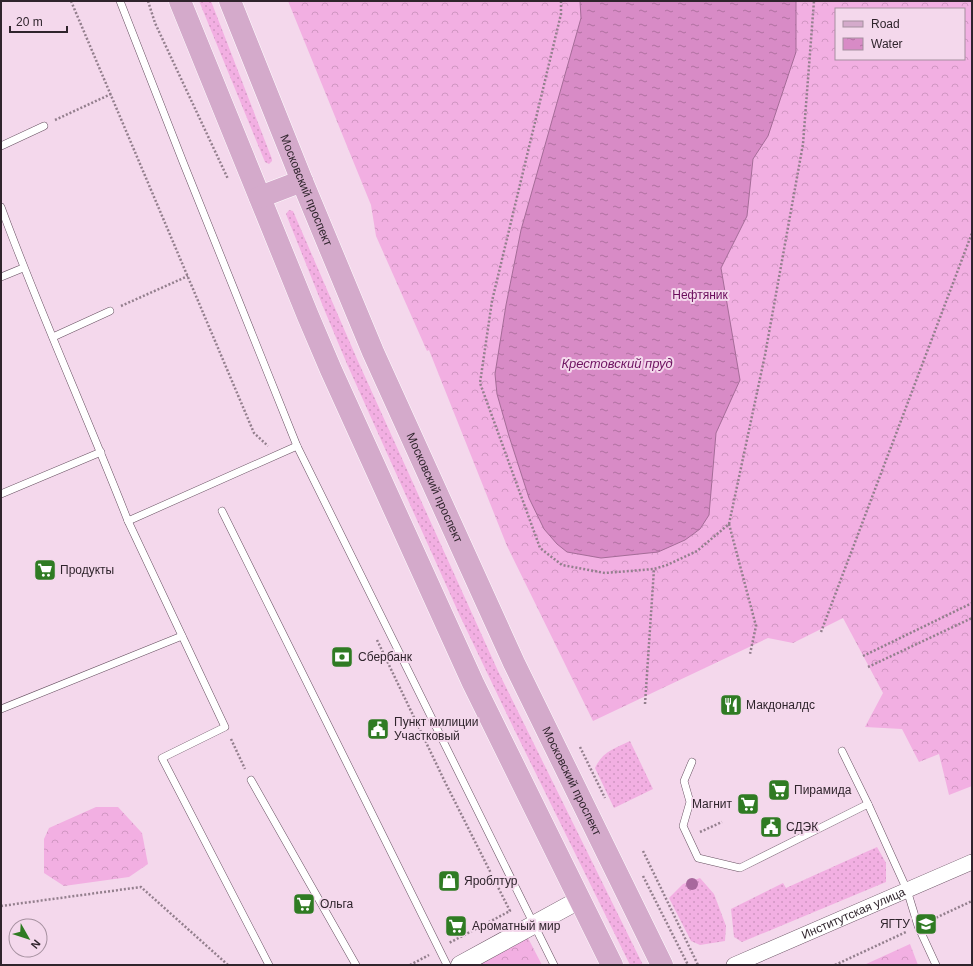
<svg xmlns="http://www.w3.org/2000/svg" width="973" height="966" viewBox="0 0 973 966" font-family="Arial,sans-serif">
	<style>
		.grass { fill: url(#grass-dots) }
		.forest { fill: url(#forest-crowns); fill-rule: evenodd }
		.water { fill: url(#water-ripples); stroke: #a56c98 }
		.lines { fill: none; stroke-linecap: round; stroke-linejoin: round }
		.service-casing { stroke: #675061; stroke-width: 8 }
		.minor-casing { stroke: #675061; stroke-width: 16 }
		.tertiary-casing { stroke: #675061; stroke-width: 19 }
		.primary-casing { stroke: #fff; stroke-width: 23 }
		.path { stroke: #937f8d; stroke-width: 2.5; stroke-dasharray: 2 2; stroke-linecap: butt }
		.service { stroke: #fff; stroke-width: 7 }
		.minor { stroke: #fff; stroke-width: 15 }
		.tertiary { stroke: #fff; stroke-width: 18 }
		.primary { stroke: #d4aacb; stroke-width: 22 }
		.tree { fill: #a8689d }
		.labels { text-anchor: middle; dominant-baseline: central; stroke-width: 4; stroke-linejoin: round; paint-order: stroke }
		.street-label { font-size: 12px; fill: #2f242c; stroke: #f4d8ec }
		.park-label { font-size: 12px; fill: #6a0d5c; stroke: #f4d8ec }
		.poi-label { font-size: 12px; fill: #2f242c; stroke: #f4d8ec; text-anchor: start }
		.water-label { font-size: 13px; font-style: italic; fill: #6e1360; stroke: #f4d8ec }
	</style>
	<defs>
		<pattern id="grass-dots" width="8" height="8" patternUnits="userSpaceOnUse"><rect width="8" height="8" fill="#f2afe2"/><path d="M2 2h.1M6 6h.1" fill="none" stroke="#d096c2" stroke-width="1.8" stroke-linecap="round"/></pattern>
		<pattern id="forest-crowns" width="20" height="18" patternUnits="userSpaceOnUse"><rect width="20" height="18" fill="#f2afe2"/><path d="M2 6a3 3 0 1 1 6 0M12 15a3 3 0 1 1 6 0" fill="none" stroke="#d096c2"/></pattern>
		<pattern id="water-ripples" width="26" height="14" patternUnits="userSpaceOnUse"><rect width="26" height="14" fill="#d88bc6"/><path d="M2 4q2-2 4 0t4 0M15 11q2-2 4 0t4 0" fill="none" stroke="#b071a1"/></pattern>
	</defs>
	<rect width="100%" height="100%" fill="#f4d8ec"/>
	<g class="grass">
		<path d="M 199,1 L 211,1 L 272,159 L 272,161 L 269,164 L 265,162 Z"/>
		<path d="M 289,210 L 293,211 L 357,359 L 498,671 L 643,965 L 630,965 L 514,729 L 460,616 L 347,364 L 324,309 L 286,214 Z"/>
		<path d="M 630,741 L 653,789 L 614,808 L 595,768 C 603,751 614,749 630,741 Z"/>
		<path d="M 877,847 L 886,863 L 886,882 L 742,942 L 734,937 L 731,909 L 783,883 L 786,888 Z"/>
		<path d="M 700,878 L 714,894 L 726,926 L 725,941 L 700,945 L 691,941 L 669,898 L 683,884 Z"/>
	</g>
	<g class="forest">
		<path d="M 288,1 L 972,1 L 972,786 L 949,795 L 939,754 L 919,762 L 902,729 L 865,727 L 883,693 L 843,618 L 793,643 L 768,638 L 593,721 L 507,546 L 429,350 L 427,351 L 376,236 L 371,205 ZM 836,9 L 964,9 L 964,59 L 836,59 Z"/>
		<path d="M 96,807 L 118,807 L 142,833 L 148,864 L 129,877 L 64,886 L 44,873 L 44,839 L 49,828 Z"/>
		<path d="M 528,938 L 542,965 L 479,965 Z"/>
		<path d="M 910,944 L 918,965 L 864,965 Z"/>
	</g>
	<path class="water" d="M 580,1 L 796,1 L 796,52 L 768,136 L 753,159 L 747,216 L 721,268 L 740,380 L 716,433 L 709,515 L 700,529 L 685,540 L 658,552 L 601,558 L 567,552 L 557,544 L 544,529 L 529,498 L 509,436 L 497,394 L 495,374 L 506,305 L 521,230 L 581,18 Z"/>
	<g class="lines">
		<g class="service-casing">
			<g id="service">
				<path d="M 120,1 L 183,162 L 297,446 L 554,965"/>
				<path d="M 1,146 L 44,126"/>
				<path d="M 1,207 C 40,313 87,416 128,521 L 297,446"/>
				<path d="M 1,277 L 23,268"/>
				<path d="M 53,337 L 110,311"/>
				<path d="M 1,494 L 101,452"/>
				<path d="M 222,511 L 447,965"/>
				<path d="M 128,521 L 225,727 L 162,758 L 269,965"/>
				<path d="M 1,709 L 182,636"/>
				<path d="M 842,751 L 868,804"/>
				<path d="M 692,762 L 684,781 L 690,802 L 683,826 L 698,858 L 740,868 L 868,804 L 907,890 L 918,926 L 936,965"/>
				<path d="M 251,780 L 356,965"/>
			</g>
		</g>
		<g class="minor-casing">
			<g id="minor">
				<path id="s1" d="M 734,965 L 972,862"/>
			</g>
		</g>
		<g class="tertiary-casing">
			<path id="tertiary" d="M 460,965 L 579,900"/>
		</g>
		<g class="primary-casing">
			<g id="primary">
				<path d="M 180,1 L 308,316 L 331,370 L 473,683 L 612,965"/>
				<path id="s2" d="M 230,1 L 302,181 L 373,352 L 514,663 L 662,965"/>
				<path d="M 260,197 L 302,181"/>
			</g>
		</g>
		<g class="path">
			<path d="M 71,1 L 254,433 L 268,446"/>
			<path d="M 148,1 L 155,23 L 228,179"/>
			<path d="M 561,1 L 561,14 L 492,301 L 480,383 L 540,548 L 562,565 L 605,573 L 654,569 L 667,565 L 697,551 L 729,524 L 765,355 L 803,144 L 814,1"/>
			<path d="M 55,120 L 111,94"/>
			<path d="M 121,306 L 188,276"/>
			<path d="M 729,524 L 756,626 L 750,654"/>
			<path d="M 821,632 L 972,233"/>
			<path d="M 377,640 L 445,782 L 510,911 L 449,943"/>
			<path d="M 863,656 L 972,603"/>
			<path d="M 868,667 L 972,618"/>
			<path d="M 645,704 L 654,569"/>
			<path d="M 231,739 L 245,769"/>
			<path d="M 580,747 L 605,798"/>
			<path d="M 700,832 L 722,822"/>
			<path d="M 643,851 L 698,965"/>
			<path d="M 643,876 L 688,965"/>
			<path d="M 1,906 L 141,887 L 228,965"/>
			<path d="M 929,921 L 972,901"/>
			<path d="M 410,965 L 429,955"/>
			<path d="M 835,965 L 906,932"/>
		</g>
		<use href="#service" class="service"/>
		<use href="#minor" class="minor"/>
		<use href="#tertiary" class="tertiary"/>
		<use href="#primary" class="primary"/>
	</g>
	<circle class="tree" cx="692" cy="884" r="6"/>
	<defs>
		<g id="supermarket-square" transform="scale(1.15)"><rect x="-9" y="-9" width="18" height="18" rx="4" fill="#2f7b23" stroke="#f4d8ec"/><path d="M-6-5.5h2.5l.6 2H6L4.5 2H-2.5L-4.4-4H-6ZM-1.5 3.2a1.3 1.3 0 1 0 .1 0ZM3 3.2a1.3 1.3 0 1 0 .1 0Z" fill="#fff"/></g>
		<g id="bank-square" transform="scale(1.15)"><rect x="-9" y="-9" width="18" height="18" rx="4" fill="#2f7b23" stroke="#f4d8ec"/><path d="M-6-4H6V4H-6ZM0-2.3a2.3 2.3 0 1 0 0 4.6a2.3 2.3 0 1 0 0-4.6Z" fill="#fff"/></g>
		<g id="restaurant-square" transform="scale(1.15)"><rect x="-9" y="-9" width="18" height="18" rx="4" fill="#2f7b23" stroke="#f4d8ec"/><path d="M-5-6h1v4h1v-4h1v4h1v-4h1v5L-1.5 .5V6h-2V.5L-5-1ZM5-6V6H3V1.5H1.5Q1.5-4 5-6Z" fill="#fff"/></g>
		<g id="civic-square" transform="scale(1.15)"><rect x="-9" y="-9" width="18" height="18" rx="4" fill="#2f7b23" stroke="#f4d8ec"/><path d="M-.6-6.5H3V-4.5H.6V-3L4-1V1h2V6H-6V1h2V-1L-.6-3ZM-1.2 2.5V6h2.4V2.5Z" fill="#fff"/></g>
		<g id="shop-square" transform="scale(1.15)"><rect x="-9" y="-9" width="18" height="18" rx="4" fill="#2f7b23" stroke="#f4d8ec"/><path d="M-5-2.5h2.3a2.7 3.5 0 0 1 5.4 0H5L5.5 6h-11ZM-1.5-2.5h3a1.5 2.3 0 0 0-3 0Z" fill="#fff"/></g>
		<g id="university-square" transform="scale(1.15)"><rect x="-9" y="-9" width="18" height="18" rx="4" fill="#2f7b23" stroke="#f4d8ec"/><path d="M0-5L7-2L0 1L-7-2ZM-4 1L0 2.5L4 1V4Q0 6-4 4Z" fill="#fff"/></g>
	</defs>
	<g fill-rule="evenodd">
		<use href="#supermarket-square" x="45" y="570"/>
		<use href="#bank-square" x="342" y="657"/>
		<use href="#restaurant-square" x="731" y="705"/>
		<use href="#civic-square" x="378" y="729"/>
		<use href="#supermarket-square" x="779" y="790"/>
		<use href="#supermarket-square" x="748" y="804"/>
		<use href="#civic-square" x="771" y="827"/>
		<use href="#shop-square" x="449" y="881"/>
		<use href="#supermarket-square" x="304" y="904"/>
		<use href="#university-square" x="926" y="924"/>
		<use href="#supermarket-square" x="456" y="926"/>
	</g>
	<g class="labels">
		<g class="street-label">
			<text stroke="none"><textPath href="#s2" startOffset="204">Московский проспект</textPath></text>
			<text stroke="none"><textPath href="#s2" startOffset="528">Московский проспект</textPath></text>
			<text stroke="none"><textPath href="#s2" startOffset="852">Московский проспект</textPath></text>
			<text stroke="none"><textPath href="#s1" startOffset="130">Институтская улица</textPath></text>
		</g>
		<g class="park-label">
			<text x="700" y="295">Нефтяник</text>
		</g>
		<g class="poi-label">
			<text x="60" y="570">Продукты</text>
			<text x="358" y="657">Сбербанк</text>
			<text x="746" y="705">Макдоналдс</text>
			<text x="394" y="722">Пункт милиции<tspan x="394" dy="14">Участковый</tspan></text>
			<text x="794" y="790">Пирамида</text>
			<text x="732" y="804" text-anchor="end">Магнит</text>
			<text x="786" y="827">СДЭК</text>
			<text x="464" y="881">Яроблтур</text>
			<text x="320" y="904">Ольга</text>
			<text x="910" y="924" text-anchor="end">ЯГТУ</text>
			<text x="472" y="926">Ароматный мир</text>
		</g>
		<g class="water-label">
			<text x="617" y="363">Крестовский пруд</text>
		</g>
	</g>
	<rect width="973" height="966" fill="none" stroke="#2f242c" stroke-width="4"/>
	<rect x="835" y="8" width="130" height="52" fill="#f4d8ec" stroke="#a5909f"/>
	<rect x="843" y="21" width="20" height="6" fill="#d4aacb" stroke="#a5909f"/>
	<text x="871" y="28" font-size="12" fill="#2f242c">Road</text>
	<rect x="843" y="38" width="20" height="12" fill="url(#water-ripples)" stroke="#a5909f"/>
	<text x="871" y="48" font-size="12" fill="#2f242c">Water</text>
	<g transform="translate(28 938) rotate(129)"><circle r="19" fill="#f4d8ec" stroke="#a5909f"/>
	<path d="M0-3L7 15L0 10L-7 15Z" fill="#2f7b23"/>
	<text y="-6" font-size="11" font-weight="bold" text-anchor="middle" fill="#2f242c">N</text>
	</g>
	<path d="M10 26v6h57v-6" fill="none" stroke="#2f242c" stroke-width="2"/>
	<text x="16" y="26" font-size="12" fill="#2f242c" stroke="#f4d8ec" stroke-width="3" paint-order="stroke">20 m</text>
</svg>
